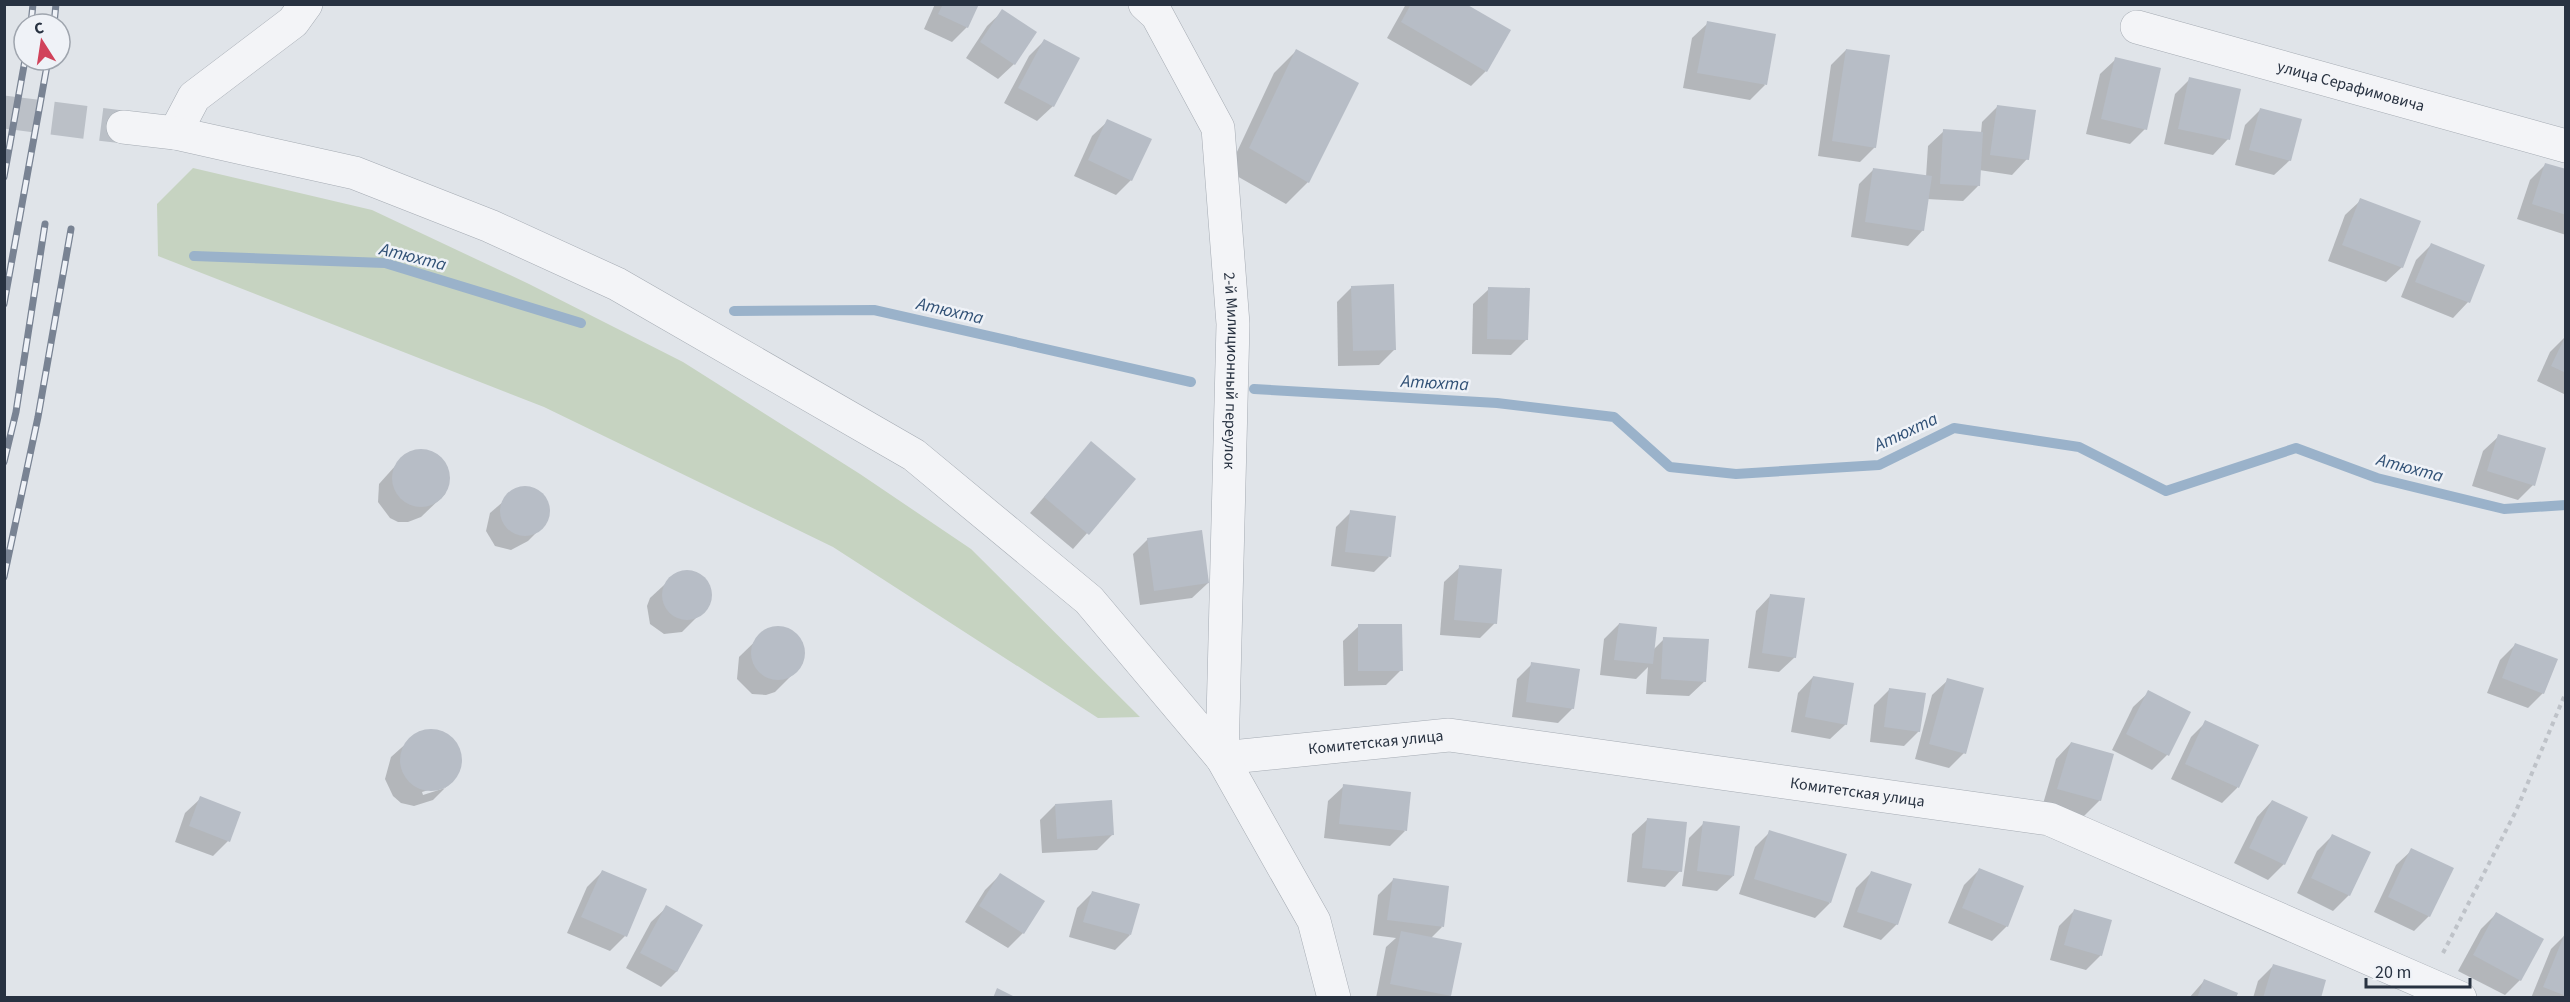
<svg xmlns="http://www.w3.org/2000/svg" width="2570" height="1002" viewBox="0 0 2570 1002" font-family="'Source Sans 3',sans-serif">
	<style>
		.green { fill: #c6d3c1 }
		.shadow { fill: #0003; fill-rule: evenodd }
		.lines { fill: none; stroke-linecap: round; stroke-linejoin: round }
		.stream { stroke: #9ab2ca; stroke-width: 10 }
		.building { fill: #b7bdc6 }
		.tertiary-tunnel { stroke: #bbc0c7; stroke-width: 33; stroke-dasharray: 33 16; stroke-linecap: butt }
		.minor-casing { stroke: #a5abb3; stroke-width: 34 }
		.tertiary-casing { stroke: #a5abb3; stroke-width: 34 }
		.path { stroke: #bec2c8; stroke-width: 4; stroke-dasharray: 4.5 4.5; stroke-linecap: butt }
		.minor { stroke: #f3f4f7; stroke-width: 33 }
		.tertiary { stroke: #f3f4f7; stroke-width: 33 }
		.rail-casing { stroke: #798393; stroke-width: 7 }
		.rail { stroke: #eff2f7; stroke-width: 4.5; stroke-dasharray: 14; stroke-linecap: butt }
		.labels { text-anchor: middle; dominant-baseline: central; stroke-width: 5; stroke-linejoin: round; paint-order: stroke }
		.street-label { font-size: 16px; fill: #283241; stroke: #eff2f7 }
		.water-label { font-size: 18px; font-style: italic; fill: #315176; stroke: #eff2f7 }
	</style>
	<rect width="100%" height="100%" fill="#e0e4e9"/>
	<path class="green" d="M 193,168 L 372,210 L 529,284 L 683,362 L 860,474 L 971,549 L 1140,717 L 1098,718 L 833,547 L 544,407 L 158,256 L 157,204 Z"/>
	<g class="shadow">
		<path d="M 935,4 L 977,4 L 967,27 L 952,42 L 924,29 Z"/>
		<path d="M 1406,4 L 1463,4 L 1486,71 L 1471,86 L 1387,38 Z"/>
		<path d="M 1003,11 L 1014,64 L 998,79 L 966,58 L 987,26 Z"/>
		<path d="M 1708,23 L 1765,85 L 1750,100 L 1683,88 L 1692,38 Z"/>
		<path d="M 1044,41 L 1053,106 L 1037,121 L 1004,103 L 1029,56 Z"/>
		<path d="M 1846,50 L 1875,147 L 1860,162 L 1818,156 L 1831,65 Z"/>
		<path d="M 1296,51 L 1308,182 L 1286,204 L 1228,171 L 1274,73 Z"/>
		<path d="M 2116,59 L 2145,129 L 2130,144 L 2086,134 L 2100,74 Z"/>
		<path d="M 2190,79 L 2228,139 L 2213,155 L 2164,144 L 2175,94 Z"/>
		<path d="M 1998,106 L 2027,159 L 2012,175 L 1979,170 L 1978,186 L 1963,201 L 1927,199 L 1923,230 L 1908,246 L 1851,237 L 1859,184 L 1874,169 L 1926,177 L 1928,146 L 1944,131 L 1981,133 L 1982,122 Z"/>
		<path d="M 2261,109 L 2290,160 L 2274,175 L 2235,165 L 2245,125 Z"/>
		<path d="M 1108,121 L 1131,180 L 1116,195 L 1074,176 L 1092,136 Z"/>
		<path d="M 2546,164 L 2566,171 L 2566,235 L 2517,219 L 2530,180 Z"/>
		<path d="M 2361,200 L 2402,267 L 2386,282 L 2328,261 L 2345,215 Z"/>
		<path d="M 2431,245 L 2468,302 L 2453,318 L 2401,297 L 2416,260 Z"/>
		<path d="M 1352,287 L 1394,350 L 1379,365 L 1338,366 L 1337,302 Z"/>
		<path d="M 1489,289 L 1527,339 L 1511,355 L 1472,354 L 1473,304 Z"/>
		<path d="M 2565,337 L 2566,337 L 2566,395 L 2537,381 L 2550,352 Z"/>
		<path d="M 2499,436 L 2533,485 L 2518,500 L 2472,486 L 2483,451 Z"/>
		<path d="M 1091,443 L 1134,480 L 1073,549 L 1030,513 Z"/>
		<path d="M 424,450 L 439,456 L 449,472 L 449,481 L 445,494 L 421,517 L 408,522 L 398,522 L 390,518 L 378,502 L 379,484 L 405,455 Z"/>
		<path d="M 519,488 L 535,490 L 544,497 L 548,513 L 544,525 L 528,541 L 511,550 L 495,546 L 486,531 L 490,513 Z"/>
		<path d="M 1351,512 L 1389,557 L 1374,572 L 1331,566 L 1336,527 Z"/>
		<path d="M 1148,539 L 1208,583 L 1192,598 L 1140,605 L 1133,554 Z"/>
		<path d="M 1460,567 L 1495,623 L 1480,638 L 1440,635 L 1444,582 Z"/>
		<path d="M 693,572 L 708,585 L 711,593 L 709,605 L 682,632 L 664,634 L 650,624 L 647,606 L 650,598 L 676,574 Z"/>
		<path d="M 1771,595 L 1795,657 L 1779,672 L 1748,668 L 1756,611 Z"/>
		<path d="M 1619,624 L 1653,650 L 1664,639 L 1705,681 L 1689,696 L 1646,694 L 1648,667 L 1636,679 L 1600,675 L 1604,639 Z"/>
		<path d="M 1359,626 L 1401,670 L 1386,685 L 1344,686 L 1343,641 Z"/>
		<path d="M 769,628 L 787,629 L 802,642 L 804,657 L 801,666 L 775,692 L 766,695 L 752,694 L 737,679 L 739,657 Z"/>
		<path d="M 2515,645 L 2543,693 L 2528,708 L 2487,693 L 2500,660 Z"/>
		<path d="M 1532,664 L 1573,708 L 1558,723 L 1512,717 L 1517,679 Z"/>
		<path d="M 1813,677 L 1846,724 L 1830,739 L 1791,732 L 1798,693 Z"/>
		<path d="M 1948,680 L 1964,753 L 1949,768 L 1915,759 L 1932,695 Z"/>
		<path d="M 1889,690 L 1919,731 L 1904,746 L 1870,742 L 1874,705 Z"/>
		<path d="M 2149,692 L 2189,713 L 2167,755 L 2152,770 L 2112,750 L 2133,707 Z"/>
		<path d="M 2206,722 L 2257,745 L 2237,788 L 2222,803 L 2171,779 L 2191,737 Z"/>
		<path d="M 429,730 L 441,732 L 453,739 L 461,757 L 461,767 L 449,784 L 433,800 L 414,806 L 401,803 L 393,796 L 385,779 L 391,757 L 419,732 ZM 445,785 L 445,788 L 423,795 L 422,792 Z"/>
		<path d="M 2071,743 L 2100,800 L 2084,816 L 2043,804 L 2056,759 Z"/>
		<path d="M 1344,786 L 1405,831 L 1390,846 L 1324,838 L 1328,801 Z"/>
		<path d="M 201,798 L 228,841 L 213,856 L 175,842 L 185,813 Z"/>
		<path d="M 2272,801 L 2306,817 L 2284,864 L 2268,880 L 2234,863 L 2257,817 Z"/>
		<path d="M 1055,805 L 1112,835 L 1097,850 L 1042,853 L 1040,820 Z"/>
		<path d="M 1648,819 L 1680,871 L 1665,887 L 1627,882 L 1632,834 Z"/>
		<path d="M 1704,823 L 1733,876 L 1717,891 L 1682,886 L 1689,838 Z"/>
		<path d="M 1770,832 L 1830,903 L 1815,918 L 1739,894 L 1755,847 Z"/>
		<path d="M 2332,836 L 2349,895 L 2333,911 L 2297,893 L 2317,851 Z"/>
		<path d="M 2412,850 L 2429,916 L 2414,931 L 2374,912 L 2396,865 Z"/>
		<path d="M 1979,870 L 2007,926 L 1992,941 L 1948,923 L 1964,885 Z"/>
		<path d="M 602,872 L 625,936 L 610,951 L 567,933 L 587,887 Z"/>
		<path d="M 1872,872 L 1897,924 L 1881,940 L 1843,927 L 1856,888 Z"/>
		<path d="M 1000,875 L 1023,933 L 1008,948 L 965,922 L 985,890 Z"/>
		<path d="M 1393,880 L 1442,927 L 1431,938 L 1450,996 L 1448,998 L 1376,998 L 1386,947 L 1396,938 L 1373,935 L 1378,895 Z"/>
		<path d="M 1092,893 L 1130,935 L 1115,950 L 1069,937 L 1077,908 Z"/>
		<path d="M 667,907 L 701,926 L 676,972 L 661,987 L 626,968 L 651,922 Z"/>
		<path d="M 2074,911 L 2101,955 L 2086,970 L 2050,960 L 2059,926 Z"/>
		<path d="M 2496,914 L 2520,980 L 2505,995 L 2458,971 L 2481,929 Z"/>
		<path d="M 2566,934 L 2566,998 L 2531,998 L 2551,949 Z"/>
		<path d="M 2273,966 L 2319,998 L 2253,998 L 2258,981 Z"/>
		<path d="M 2204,981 L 2235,998 L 2189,998 Z"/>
	</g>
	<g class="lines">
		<g class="stream">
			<path d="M 194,256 L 385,263 L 581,323"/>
			<path d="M 734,311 L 874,310 L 1191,382"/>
			<path d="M 1254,389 L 1497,403 L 1614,417 L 1670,467 L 1736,474 L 1879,465 L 1954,428 L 2079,447 L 2166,491 L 2296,448 L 2377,478 L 2504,509 L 2566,505"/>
		</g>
	</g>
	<g class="building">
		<path d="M 943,4 L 979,4 L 968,28 L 938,14 Z"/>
		<path d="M 1411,4 L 1466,4 L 1511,30 L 1487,72 L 1401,22 Z"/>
		<path d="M 1002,9 L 1037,32 L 1015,65 L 980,42 Z"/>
		<path d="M 1707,21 L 1776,34 L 1767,85 L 1697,73 Z"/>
		<path d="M 1044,39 L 1080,58 L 1054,107 L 1018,88 Z"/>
		<path d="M 1296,49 L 1359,83 L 1309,183 L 1249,148 Z"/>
		<path d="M 1846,49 L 1890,55 L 1876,148 L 1832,141 Z"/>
		<path d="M 2115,57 L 2161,68 L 2147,130 L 2101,119 Z"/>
		<path d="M 2189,77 L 2241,89 L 2230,140 L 2178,129 Z"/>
		<path d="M 1997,105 L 2036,110 L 2029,160 L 1990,155 Z"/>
		<path d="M 2260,108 L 2302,119 L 2291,161 L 2249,150 Z"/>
		<path d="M 1107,119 L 1152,139 L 1132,181 L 1088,160 Z"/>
		<path d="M 1943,129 L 1983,132 L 1980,186 L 1940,184 Z"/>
		<path d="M 2545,163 L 2566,169 L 2566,215 L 2532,204 Z"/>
		<path d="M 1873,168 L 1932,176 L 1924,231 L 1865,222 Z"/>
		<path d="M 2360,198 L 2421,221 L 2403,268 L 2342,245 Z"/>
		<path d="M 2431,243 L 2485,265 L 2470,303 L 2415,282 Z"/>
		<path d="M 1394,284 L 1396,350 L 1353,351 L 1351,286 Z"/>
		<path d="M 1488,287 L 1530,288 L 1528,340 L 1487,339 Z"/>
		<path d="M 2566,335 L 2566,373 L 2551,366 Z"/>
		<path d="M 2498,434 L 2546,448 L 2535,486 L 2487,471 Z"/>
		<path d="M 1091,441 L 1136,479 L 1089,535 L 1044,497 Z"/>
		<circle cx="421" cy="478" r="29"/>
		<circle cx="525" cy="511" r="25"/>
		<path d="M 1350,510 L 1396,516 L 1391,557 L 1345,552 Z"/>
		<path d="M 1202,530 L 1209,583 L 1154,591 L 1147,538 Z"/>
		<path d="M 1459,565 L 1502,569 L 1497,624 L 1454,620 Z"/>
		<circle cx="687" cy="595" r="25"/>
		<path d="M 1770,594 L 1805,598 L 1796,658 L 1762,653 Z"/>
		<path d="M 1619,623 L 1657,627 L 1653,664 L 1614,660 Z"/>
		<path d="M 1358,624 L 1402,624 L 1403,671 L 1358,671 Z"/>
		<circle cx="778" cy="653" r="27"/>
		<path d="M 1663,637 L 1709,639 L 1706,682 L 1661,679 Z"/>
		<path d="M 2515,643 L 2558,659 L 2544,694 L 2502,678 Z"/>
		<path d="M 1531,662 L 1580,669 L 1574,709 L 1526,702 Z"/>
		<path d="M 1813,676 L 1854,683 L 1847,725 L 1805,717 Z"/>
		<path d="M 1947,678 L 1984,688 L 1966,754 L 1929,744 Z"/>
		<path d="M 1889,688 L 1926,693 L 1920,732 L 1884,727 Z"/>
		<path d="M 2148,690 L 2191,712 L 2169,756 L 2126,734 Z"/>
		<path d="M 2205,720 L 2259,745 L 2239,788 L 2185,764 Z"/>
		<circle cx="431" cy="760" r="31"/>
		<path d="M 2071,742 L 2114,754 L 2101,801 L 2057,789 Z"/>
		<path d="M 1343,784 L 1411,792 L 1407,831 L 1339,824 Z"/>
		<path d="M 200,796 L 241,812 L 230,842 L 189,826 Z"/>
		<path d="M 1112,800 L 1114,835 L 1057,839 L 1055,804 Z"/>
		<path d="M 2272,800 L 2308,817 L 2285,865 L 2249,848 Z"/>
		<path d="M 1647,818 L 1687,822 L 1682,872 L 1642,868 Z"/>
		<path d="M 1703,821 L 1740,826 L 1734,876 L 1697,871 Z"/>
		<path d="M 1769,830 L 1847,854 L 1831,903 L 1754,879 Z"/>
		<path d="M 2332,834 L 2371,852 L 2350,896 L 2311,878 Z"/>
		<path d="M 2411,848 L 2454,868 L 2430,917 L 2388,897 Z"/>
		<path d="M 1979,868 L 2024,886 L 2008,927 L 1962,908 Z"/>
		<path d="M 602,870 L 647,889 L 627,937 L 581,917 Z"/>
		<path d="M 1871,871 L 1912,884 L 1898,925 L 1857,912 Z"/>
		<path d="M 1000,873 L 1045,901 L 1024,934 L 979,906 Z"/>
		<path d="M 1393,878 L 1449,886 L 1444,927 L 1387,920 Z"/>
		<path d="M 1092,891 L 1140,904 L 1131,935 L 1083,922 Z"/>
		<path d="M 666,905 L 703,925 L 677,972 L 640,953 Z"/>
		<path d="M 2074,909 L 2112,920 L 2102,956 L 2064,945 Z"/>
		<path d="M 2496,912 L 2544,939 L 2521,981 L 2473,955 Z"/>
		<path d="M 1401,931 L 1462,943 L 1451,996 L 1390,984 Z"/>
		<path d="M 2565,933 L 2566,933 L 2566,996 L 2543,987 Z"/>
		<path d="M 2273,964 L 2326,980 L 2321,998 L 2263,998 Z"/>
		<path d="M 2204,979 L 2238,993 L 2236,998 L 2197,998 Z"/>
		<path d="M 997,988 L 1017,998 L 993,998 Z"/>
	</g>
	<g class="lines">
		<path class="tertiary-tunnel" d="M 4,112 L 123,127"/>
		<g class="minor-casing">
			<g id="minor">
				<path id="s1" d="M 1145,4 L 1157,15 L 1218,128 L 1233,324 L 1222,758 L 1449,735 L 2049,819 L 2460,998"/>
				<path id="s2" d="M 2137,27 L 2566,146"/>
				<path d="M 175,133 L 194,97 L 293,22 L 306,4"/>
			</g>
		</g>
		<g class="tertiary-casing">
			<path id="tertiary" d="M 123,127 L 175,133 L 355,173 L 490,226 L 617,284 L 914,455 L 1089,600 L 1222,758 L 1314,921 L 1334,998"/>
		</g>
		<path class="path" d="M 2443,953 L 2516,811 L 2566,692"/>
		<use href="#minor" class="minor"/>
		<use href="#tertiary" class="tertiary"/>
		<g class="rail-casing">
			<g id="rail">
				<path d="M 31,24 L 33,4"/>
				<path d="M 54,24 L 56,4"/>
				<path d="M 4,177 L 25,60"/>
				<path d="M 4,304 L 48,60"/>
				<path d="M 4,462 L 16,412 L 45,224"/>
				<path d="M 4,577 L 38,417 L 71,229"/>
			</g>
		</g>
		<use href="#rail" class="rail"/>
	</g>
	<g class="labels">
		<g class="street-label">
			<text stroke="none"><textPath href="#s2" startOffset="222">улица Серафимовича</textPath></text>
			<text stroke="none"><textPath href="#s1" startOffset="388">2-й Милиционный переулок</textPath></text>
			<text stroke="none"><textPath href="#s1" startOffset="930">Комитетская улица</textPath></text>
			<text stroke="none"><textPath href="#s1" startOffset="1416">Комитетская улица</textPath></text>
		</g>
		<g class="water-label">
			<text transform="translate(413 257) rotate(14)">Атюхта</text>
			<text transform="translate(950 311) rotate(13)">Атюхта</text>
			<text transform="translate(1435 383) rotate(3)">Атюхта</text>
			<text transform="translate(1906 432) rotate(-25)">Атюхта</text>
			<text transform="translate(2410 468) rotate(15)">Атюхта</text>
		</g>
	</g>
	<rect width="2570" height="1002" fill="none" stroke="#283241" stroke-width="12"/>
	<g transform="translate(42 42) rotate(348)"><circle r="28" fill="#eff2f7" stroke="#9fa5ae" stroke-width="1.5"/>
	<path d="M0-4.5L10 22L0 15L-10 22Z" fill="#d1425a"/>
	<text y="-9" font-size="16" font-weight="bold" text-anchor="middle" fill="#283241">С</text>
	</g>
	<path d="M2366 978v9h104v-9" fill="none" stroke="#283241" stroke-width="3"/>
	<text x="2375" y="978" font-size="18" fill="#283241" stroke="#eff2f7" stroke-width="4.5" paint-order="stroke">20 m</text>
</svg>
